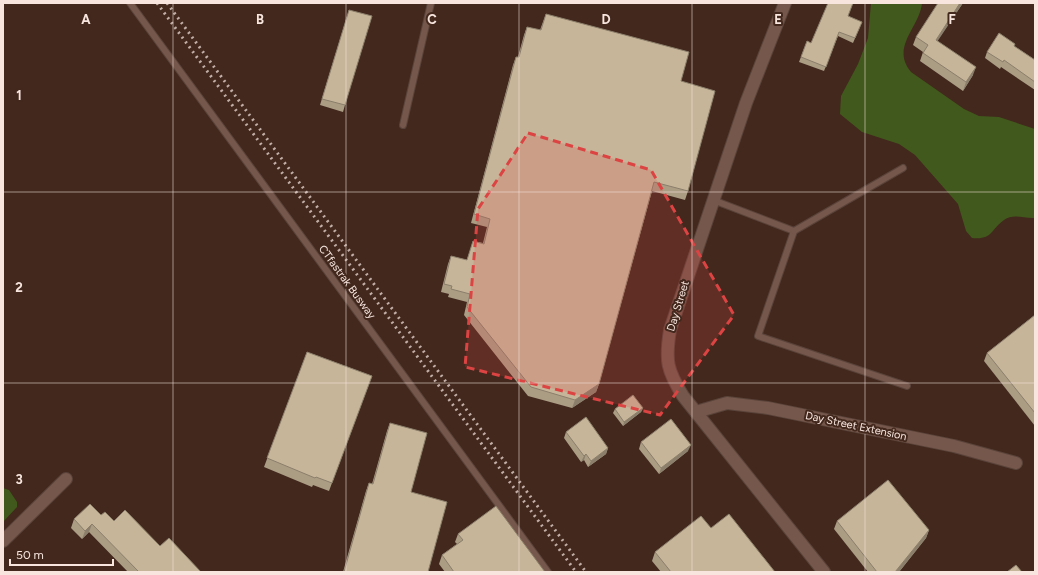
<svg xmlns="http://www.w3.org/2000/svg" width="1038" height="575" viewBox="0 0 1038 575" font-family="Figtree,sans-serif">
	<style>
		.green { fill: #41591c }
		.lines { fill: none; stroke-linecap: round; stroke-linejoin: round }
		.service-casing { stroke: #5a433a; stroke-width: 8 }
		.minor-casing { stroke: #5a433a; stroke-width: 14 }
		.service { stroke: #75574b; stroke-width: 6 }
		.minor { stroke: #75574b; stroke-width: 12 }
		.rail { stroke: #c2aea6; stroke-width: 3; stroke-dasharray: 2 4; stroke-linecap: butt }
		.wall { fill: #ab9c84 }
		.shaded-wall { fill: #8b7f6b }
		.building { fill: #c7b599; stroke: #8b7f6b }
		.marked { fill: #db4443; fill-opacity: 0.2; stroke: #db4443; stroke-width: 3; stroke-dasharray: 8 5; stroke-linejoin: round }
		.grid { fill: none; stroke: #f7e5de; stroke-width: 1; stroke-opacity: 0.55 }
		.labels { text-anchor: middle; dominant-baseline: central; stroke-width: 4; stroke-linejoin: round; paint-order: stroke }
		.street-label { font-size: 11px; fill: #f7e5de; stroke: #42281d }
		.grid-label { font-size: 13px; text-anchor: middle; font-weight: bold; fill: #f7e5de; stroke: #42281d; stroke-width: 4; stroke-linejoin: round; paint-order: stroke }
	</style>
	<rect width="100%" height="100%" fill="#42281d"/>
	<g class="green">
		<path d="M 871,3 L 922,3 C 920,27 890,47 911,72 L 964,109 L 979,116 L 999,117 L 1035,129 L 1035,218 C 1024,219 1014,213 1004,220 C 990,230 993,240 972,238 L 966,231 L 958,204 L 915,155 L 899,144 L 862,132 L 840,114 L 841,96 L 858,64 L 868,38 Z"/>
		<path d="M 3,488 L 9,490 L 17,502 L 17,507 L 3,522 Z"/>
	</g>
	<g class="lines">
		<g class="service-casing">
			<g id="service">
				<path d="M 130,3 L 548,572"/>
				<path d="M 403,125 L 431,3"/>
				<path d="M 713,200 L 794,231 L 758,336 L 907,386"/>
				<path d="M 794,231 L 903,168"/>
			</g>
		</g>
		<g class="minor-casing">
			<g id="minor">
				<path d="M 785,3 L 746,103 L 670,330 C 665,361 667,370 683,396 L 824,572"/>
				<path d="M 696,412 L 727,403 L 768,408 L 954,446 L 1016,463"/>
				<path d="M 3,541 L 66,479"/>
			</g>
		</g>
		<use href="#service" class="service"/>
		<use href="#minor" class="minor"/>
		<g class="rail">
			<path d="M 157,3 L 576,572"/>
			<path d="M 167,3 L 586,572"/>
		</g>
	</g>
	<g class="wall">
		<path d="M 963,3 L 937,41 L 973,75 L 963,91 L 920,61 L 923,52 L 913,45 L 916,37 Z"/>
		<path d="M 349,10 L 345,105 L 343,112 L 320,105 Z"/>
		<path d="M 546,14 L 681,81 L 688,191 L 685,200 L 652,191 L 599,384 L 596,392 L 572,408 L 528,396 L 464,315 L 467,302 L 448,297 L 449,294 L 441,292 L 448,264 L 451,256 L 467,260 L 473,241 L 483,243 L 487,227 L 471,223 L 513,65 L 516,57 L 518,57 L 524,35 L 527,27 L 540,30 Z"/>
		<path d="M 848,17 L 862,22 L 853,43 L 838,36 L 824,71 L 799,62 L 807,41 L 811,43 Z"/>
		<path d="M 1014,46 L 1035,60 L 1035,90 L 1001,67 L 1000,69 L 985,58 L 987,52 Z"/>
		<path d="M 1035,315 L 1035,426 L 984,361 L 987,353 Z"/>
		<path d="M 307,352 L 372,376 L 329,491 L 313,485 L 312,487 L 264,467 Z"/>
		<path d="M 643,408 L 641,412 L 623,426 L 613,413 L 615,409 Z"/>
		<path d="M 390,423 L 411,492 L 428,572 L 343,572 L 366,491 L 369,483 L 372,484 L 387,431 Z"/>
		<path d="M 566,432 L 608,448 L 606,454 L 588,467 L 584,460 L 581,462 L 564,438 Z"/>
		<path d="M 641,442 L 688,451 L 659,474 L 639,449 Z"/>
		<path d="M 101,515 L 160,546 L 201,572 L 128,572 L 89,532 L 82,539 L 71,528 L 74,519 Z"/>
		<path d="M 837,521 L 929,530 L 926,538 L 899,572 L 868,572 L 834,529 Z"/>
		<path d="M 711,528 L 775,572 L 661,572 L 652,561 L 655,552 Z"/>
		<path d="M 458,534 L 545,572 L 445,572 L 439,564 L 442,555 L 457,544 L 455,542 Z"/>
	</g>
	<g class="shaded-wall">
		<path d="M 960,3 L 963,3 L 933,48 L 936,40 Z"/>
		<path d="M 976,67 L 973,75 L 963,91 L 966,82 Z"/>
		<path d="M 599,384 L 596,392 L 572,408 L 575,400 Z"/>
		<path d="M 643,408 L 641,412 L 623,426 L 624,422 Z"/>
		<path d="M 691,445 L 688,451 L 659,474 L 661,468 Z"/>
		<path d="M 608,448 L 606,454 L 588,467 L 591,461 Z"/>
		<path d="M 586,454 L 584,460 L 581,462 L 584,456 Z"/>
		<path d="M 92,524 L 89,532 L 82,539 L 85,531 Z"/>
		<path d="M 929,530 L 926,538 L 899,572 L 895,572 Z"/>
	</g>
	<g class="building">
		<path d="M 828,3 L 853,3 L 848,16 L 862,22 L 855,38 L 839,32 L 826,67 L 801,57 L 807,41 L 811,43 Z"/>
		<path d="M 938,3 L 960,3 L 936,40 L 976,67 L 966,82 L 923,53 L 928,45 L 916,37 Z"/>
		<path d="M 349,10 L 372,16 L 345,105 L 322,99 Z"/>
		<path d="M 546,14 L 689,52 L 681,81 L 715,91 L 688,191 L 654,182 L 599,384 L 575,400 L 531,387 L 467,307 L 470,294 L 451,289 L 452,286 L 444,284 L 451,256 L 467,260 L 473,241 L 484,244 L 490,219 L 474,214 L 516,57 L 519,57 L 527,27 L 541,30 Z"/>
		<path d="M 999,33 L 1015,44 L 1014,46 L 1035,60 L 1035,82 L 1004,60 L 1003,62 L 987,52 Z"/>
		<path d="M 1035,315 L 1035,413 L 987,353 Z"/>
		<path d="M 307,352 L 372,376 L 332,483 L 316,477 L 315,478 L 267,458 Z"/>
		<path d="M 633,395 L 643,408 L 624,422 L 615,409 Z"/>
		<path d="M 586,417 L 608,448 L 591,461 L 586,454 L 584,456 L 566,432 Z"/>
		<path d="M 671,419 L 691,445 L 661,468 L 641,442 Z"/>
		<path d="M 390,423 L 427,433 L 411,492 L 447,502 L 428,572 L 344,572 L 369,483 L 373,484 Z"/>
		<path d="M 888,480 L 929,530 L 895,572 L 877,572 L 837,521 Z"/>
		<path d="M 90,504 L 101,515 L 105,512 L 114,521 L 125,510 L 160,546 L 169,538 L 201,572 L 139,572 L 92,524 L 85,531 L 74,519 Z"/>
		<path d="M 496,506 L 545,572 L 454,572 L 442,555 L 463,540 L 458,534 Z"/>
		<path d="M 729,514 L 775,572 L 671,572 L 655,552 L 701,516 L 711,528 Z"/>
		<path d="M 1016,565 L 1022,572 L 1007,572 Z"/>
	</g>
	<path class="marked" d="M 528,133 L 651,170 L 734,315 L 660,415 L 465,367 L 478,209 Z"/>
	<path class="grid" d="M 173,3 L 173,572M 346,3 L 346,572M 519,3 L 519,572M 692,3 L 692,572M 865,3 L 865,572M 3,192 L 1035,192M 3,383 L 1035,383"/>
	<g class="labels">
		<g class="street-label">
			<text transform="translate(347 282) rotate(54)">CTfastrak Busway</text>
			<text transform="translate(678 306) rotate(-73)">Day Street</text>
			<text transform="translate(856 426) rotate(12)">Day Street Extension</text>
		</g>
	</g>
	<g class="grid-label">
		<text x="86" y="24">A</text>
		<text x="260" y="24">B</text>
		<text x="432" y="24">C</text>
		<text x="606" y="24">D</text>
		<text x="778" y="24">E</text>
		<text x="952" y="24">F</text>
		<text x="19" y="100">1</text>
		<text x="19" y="292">2</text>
		<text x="19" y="484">3</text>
	</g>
	<rect width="1038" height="575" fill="none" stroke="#f7e5de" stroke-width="8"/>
	<path d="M10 559v6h103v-6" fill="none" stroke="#f7e5de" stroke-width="2"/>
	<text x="16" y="559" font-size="12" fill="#f7e5de" stroke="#42281d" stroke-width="3" paint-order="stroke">50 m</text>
</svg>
